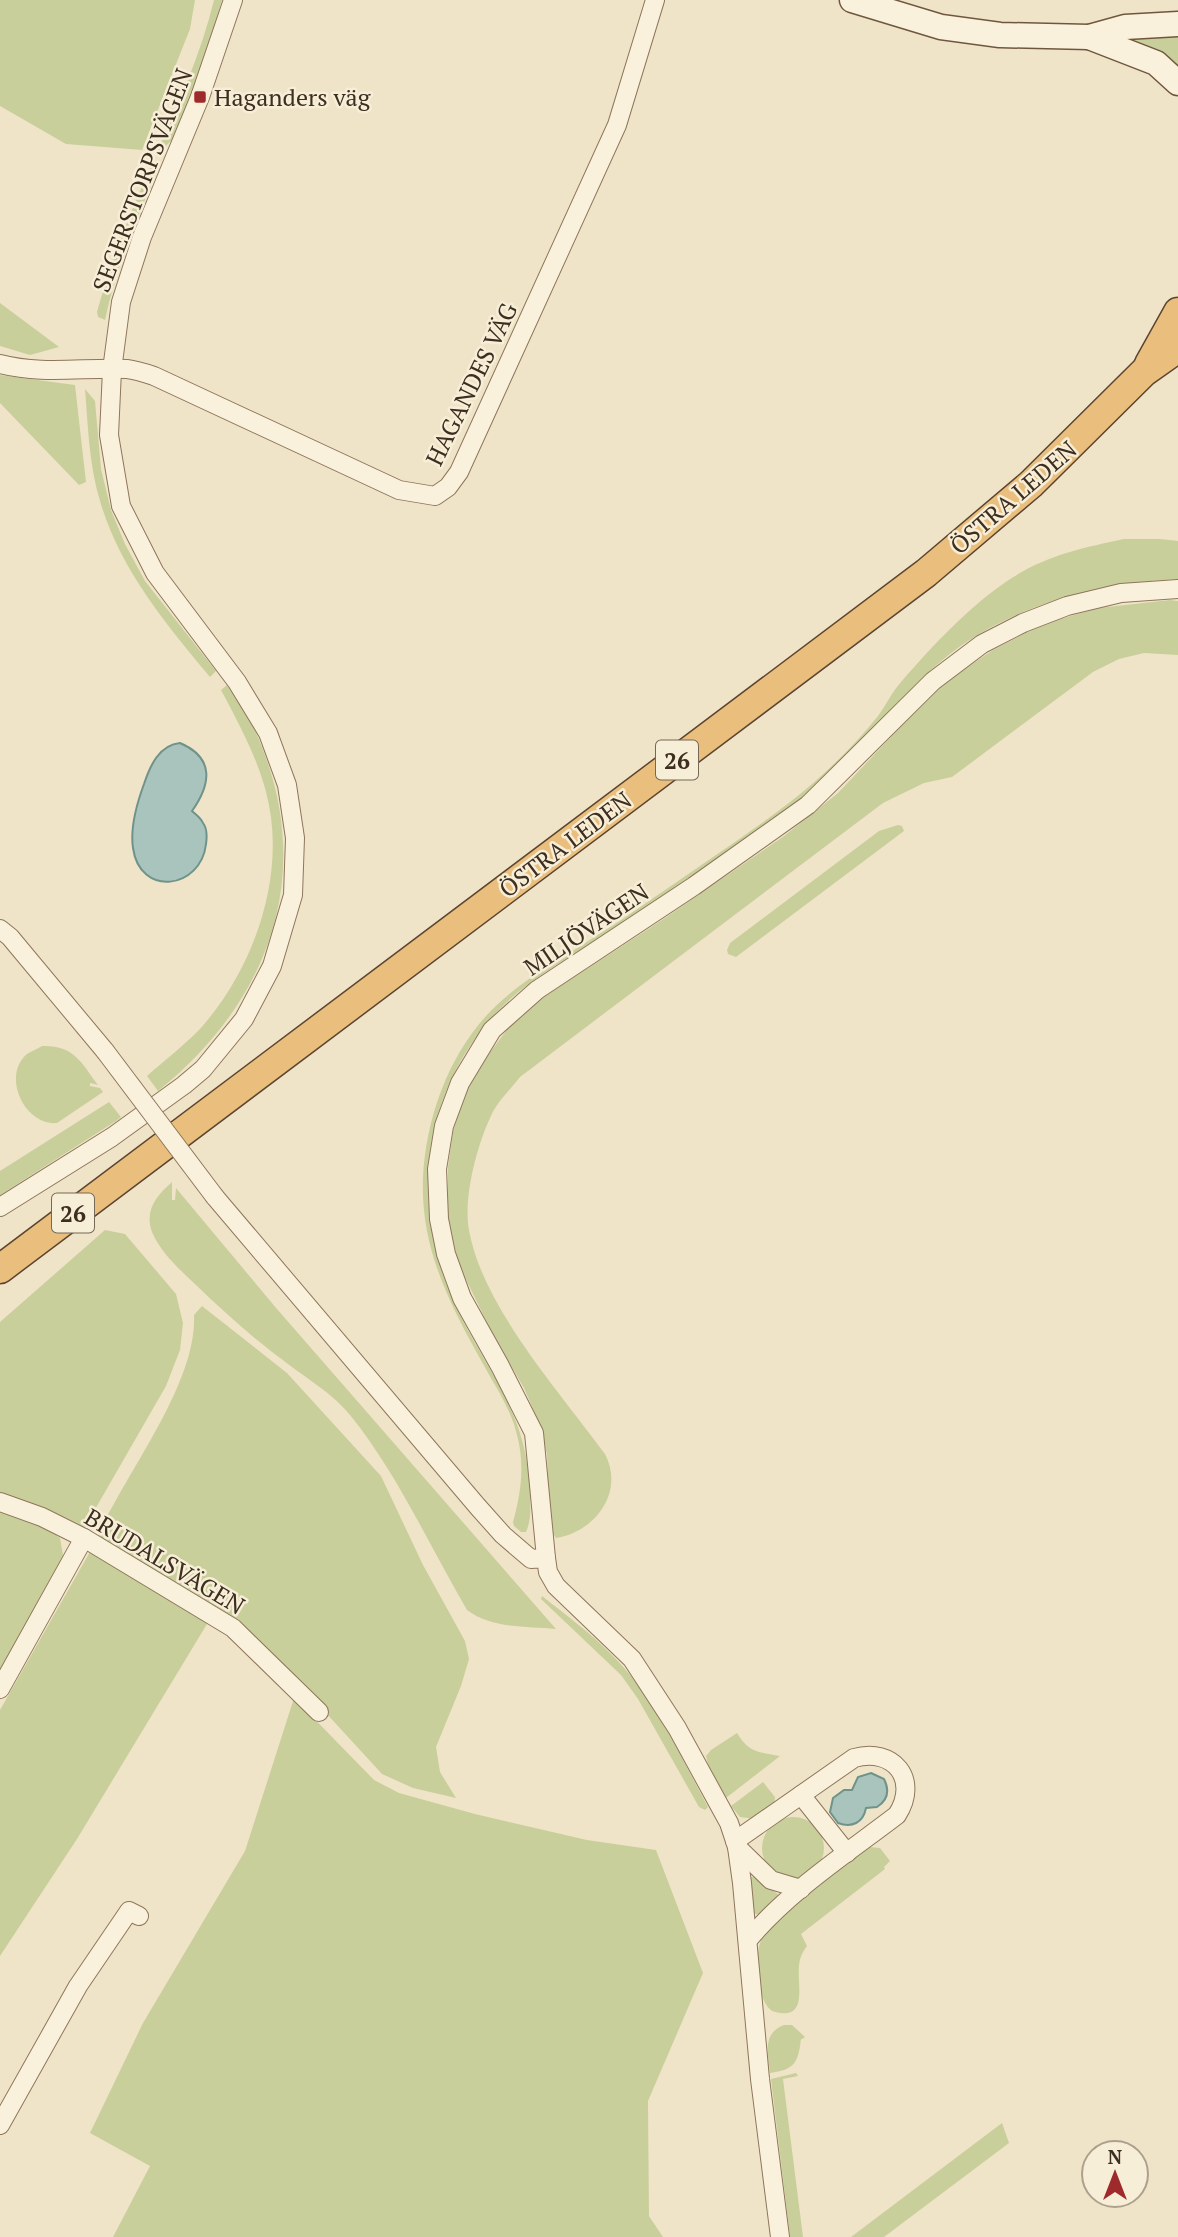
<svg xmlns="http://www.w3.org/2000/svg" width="1178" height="2237" viewBox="0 0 1178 2237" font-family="'PT Serif',serif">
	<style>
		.green { fill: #c9cf9b }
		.water { fill: #a9c4bc; stroke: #6f938a; stroke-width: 2 }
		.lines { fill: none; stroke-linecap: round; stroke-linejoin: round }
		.minor-casing { stroke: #8d765c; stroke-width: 20 }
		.secondary-casing { stroke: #6f573f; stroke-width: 27 }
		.trunk-casing { stroke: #5b4430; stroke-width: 31 }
		.minor { stroke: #faf1dc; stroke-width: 18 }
		.secondary { stroke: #faf1dc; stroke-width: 24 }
		.trunk { stroke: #eabe7c; stroke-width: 28 }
		.minor-bridge-casing { stroke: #8d765c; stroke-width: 20; stroke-linecap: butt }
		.minor-bridge { stroke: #faf1dc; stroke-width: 18 }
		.poi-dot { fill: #9e2a2b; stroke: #f7eed8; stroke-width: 2.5 }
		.labels { text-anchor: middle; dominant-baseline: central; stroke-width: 5; stroke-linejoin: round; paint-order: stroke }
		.shield { fill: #f7eed8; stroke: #756857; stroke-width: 2 }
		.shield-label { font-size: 23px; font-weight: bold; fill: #3d2e20 }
		.poi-label { font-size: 24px; fill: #3d2e20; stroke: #f7eed8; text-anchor: start }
		.street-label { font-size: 24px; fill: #3d2e20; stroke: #f7eed8 }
	</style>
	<rect width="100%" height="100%" fill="#f0e4c8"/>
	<g class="green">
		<path d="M 0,0 L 195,0 L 190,29 L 142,150 L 66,144 L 0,106 Z"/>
		<path d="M 214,0 L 222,0 L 201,71 L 172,140 L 156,155 C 178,104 201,54 214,0 Z"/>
		<path d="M 1178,32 L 1178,69 L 1124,39 Z"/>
		<path d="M 151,167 L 158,169 C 137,218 116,267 105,320 L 98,317 L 97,312 C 111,261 129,214 151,167 Z"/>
		<path d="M 0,303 L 59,347 L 30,355 L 0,346 Z"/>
		<path d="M 0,375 L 75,385 L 86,482 L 79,485 L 0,403 Z"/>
		<path d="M 85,389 L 95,401 L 101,469 L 111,510 L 125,544 L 145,581 L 216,671 L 210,677 C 165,623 120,569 100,501 C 89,465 88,426 85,389 Z"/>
		<path d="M 1124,539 L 1160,539 L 1178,541 L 1178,579 C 1107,583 1041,598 979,634 C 914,673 873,736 817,786 C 786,813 750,836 716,859 C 676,886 636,914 595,941 C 558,964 518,986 490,1020 C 452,1063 429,1121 428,1179 C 427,1221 436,1262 453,1300 C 485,1371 526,1407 530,1491 C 530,1506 532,1518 526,1532 L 521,1532 L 514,1526 L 513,1522 C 521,1493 525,1465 517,1435 C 511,1409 495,1386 482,1362 C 449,1303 420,1247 423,1177 C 426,1120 447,1059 486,1016 C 517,982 558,961 596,936 C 630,915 663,891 697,868 C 736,841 776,815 812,784 C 835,764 859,740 878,716 C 886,705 892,692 901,682 C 933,645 973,602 1015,576 C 1048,555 1086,547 1124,539 Z"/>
		<path d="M 1170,600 L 1178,601 L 1178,655 L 1144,653 L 1119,659 L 1093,672 L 952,777 L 924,783 L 883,803 L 520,1077 C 511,1089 497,1102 491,1116 C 477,1145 463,1198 469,1230 C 482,1306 560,1392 605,1454 C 625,1492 595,1532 556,1538 L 550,1529 L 547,1454 L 537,1418 L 524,1388 L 494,1337 L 458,1263 L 448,1217 L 448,1167 L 453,1131 L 465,1093 L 482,1063 L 509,1027 L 533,1004 L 662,920 L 784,836 L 838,793 L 939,686 L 993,650 L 1043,624 L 1098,608 Z"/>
		<path d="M 227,685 C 236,699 246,712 253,726 C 318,865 275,997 158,1091 L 147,1076 C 164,1061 183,1046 199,1030 C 254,969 288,874 266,792 C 257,757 238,722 221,690 Z"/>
		<path d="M 898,825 L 902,826 L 904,831 L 736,957 L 728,954 L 727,950 L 730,943 L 879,831 Z"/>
		<path d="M 42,1046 C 74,1045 81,1062 98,1085 L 90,1083 L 90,1086 L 100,1088 L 103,1092 L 57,1123 C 25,1126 1,1076 27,1054 C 31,1051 38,1049 42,1046 Z"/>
		<path d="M 109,1102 L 121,1117 L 116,1121 L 0,1195 L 0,1171 Z"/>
		<path d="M 172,1182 L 172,1200 L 175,1200 L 176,1188 L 277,1309 L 556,1629 C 527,1626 492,1629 467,1610 C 429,1545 397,1473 350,1415 C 333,1394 309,1380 288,1364 C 255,1340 225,1313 196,1285 C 179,1269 161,1253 152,1232 C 144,1210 157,1195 172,1182 Z"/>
		<path d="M 105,1230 L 125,1234 L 176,1294 L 183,1323 L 180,1350 L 166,1386 L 82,1532 L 0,1497 L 0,1322 Z"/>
		<path d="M 202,1306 L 287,1373 L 381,1476 L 423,1565 L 465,1641 L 469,1659 L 461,1686 L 436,1747 L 440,1772 L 456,1798 L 413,1788 L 382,1774 L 280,1663 L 97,1538 C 125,1473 197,1385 194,1315 Z"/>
		<path d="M 0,1512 L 37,1522 L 60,1538 L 64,1561 L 0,1673 Z"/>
		<path d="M 91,1550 L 210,1619 L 77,1839 L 0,1956 L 0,1710 Z"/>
		<path d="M 542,1596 C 566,1615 592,1634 613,1656 C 655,1698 680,1756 708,1807 L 705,1810 L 699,1807 L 638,1699 L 621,1675 L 541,1599 Z"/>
		<path d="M 294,1698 L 374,1780 L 399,1793 L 475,1814 L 587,1840 L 656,1850 L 703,1973 L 648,2101 L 649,2216 L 663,2237 L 113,2237 L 150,2166 L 90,2133 L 143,2023 L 245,1851 Z"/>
		<path d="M 737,1733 C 749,1753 759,1752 780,1756 L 726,1798 L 708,1765 L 706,1756 L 711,1750 Z"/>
		<path d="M 763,1782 L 775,1797 L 774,1806 L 755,1819 L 740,1817 L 731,1806 Z"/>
		<circle cx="793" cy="1848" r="31"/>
		<path d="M 870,1847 L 880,1848 L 890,1861 L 884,1867 L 885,1869 L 801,1934 L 807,1946 C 802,1953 800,1957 799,1966 C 797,1986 809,2023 772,2011 C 761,2002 761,1990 759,1976 C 758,1964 756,1950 762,1938 C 776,1911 843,1867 870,1847 Z"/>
		<path d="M 751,1877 L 757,1877 L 780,1896 L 759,1915 L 753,1913 Z"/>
		<path d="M 784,2025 L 792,2025 L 805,2037 C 798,2042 802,2037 800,2046 C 797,2067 789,2070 770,2073 C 768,2054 762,2033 784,2025 Z"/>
		<path d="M 796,2073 L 798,2076 L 783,2079 L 803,2237 L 790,2237 L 771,2079 Z"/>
		<path d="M 1002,2123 L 1009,2143 L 884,2237 L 851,2237 Z"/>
	</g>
	<g class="water">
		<path d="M 180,743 C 215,758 211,784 192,811 C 195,814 201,818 203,823 C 207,828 207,837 206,844 C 201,889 140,898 133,848 C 130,828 137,803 144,784 C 150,766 159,745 180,743 Z"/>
		<path d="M 871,1773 L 884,1779 C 890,1791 888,1800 877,1807 L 866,1808 C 863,1823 852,1828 838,1823 L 830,1812 L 833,1798 L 844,1790 L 852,1790 L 858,1777 Z"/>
	</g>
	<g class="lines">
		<g class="minor-casing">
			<g id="minor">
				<path d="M 0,364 C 41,375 85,367 127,369 C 136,370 145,373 154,376 L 399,490 L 435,496 L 448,487 L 459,472 L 617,125 L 655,0"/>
				<path d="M 0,929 L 10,937 L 105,1051"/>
				<path d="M 215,1197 L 478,1507 L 503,1535 L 531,1559 L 546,1558 L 548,1572 L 556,1586 L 632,1659 L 677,1728 L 729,1823 L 737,1847 L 742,1883 L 760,2079 L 780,2237"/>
				<path d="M 0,1207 L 112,1137 L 184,1085 L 203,1069 L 244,1019 L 272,966 L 293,895 L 295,838 L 287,785 L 268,733 L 237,682 L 155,573 L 121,506 L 109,435 L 112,370 L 121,302 L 142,237 L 200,97 L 233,0"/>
				<path d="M 0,1502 L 42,1517 L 84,1538 L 233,1628 L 319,1712"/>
				<path d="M 546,1558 L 534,1433 L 500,1366 L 462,1298 L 446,1254 L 439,1219 L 437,1169 L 444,1126 L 460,1083 L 492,1030 L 537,990 L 694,886 L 808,805 L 933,681 L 982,644 L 1023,623 L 1067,606 L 1121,593 L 1178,589"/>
				<path d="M 0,1689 L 84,1538"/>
				<path d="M 801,1795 L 847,1853"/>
				<path d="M 735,1841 L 854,1758 C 893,1747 920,1779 897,1815 C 846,1854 789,1891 748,1940"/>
				<path d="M 737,1847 L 771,1880 L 801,1889"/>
				<path d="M 0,2125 L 78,1986 L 129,1911 L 139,1916"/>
			</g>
		</g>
		<g class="secondary-casing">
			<g id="secondary">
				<path d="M 852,0 L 941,27 L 1000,35 L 1089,37 L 1125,27 L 1178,24"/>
				<path d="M 1089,37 L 1156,63 L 1178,83"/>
			</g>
		</g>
		<g class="trunk-casing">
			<g id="trunk">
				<path d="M 1149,364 L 1178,312"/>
				<path d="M 0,1269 L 926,573 L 1031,484 L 1144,372 L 1178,348"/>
			</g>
		</g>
		<use href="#minor" class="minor"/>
		<use href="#secondary" class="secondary"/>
		<use href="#trunk" class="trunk"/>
		<g class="minor-bridge-casing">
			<path id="minor-bridge" d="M 105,1051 L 215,1197"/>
		</g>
		<use href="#minor-bridge" class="minor-bridge"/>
	</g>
	<rect class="poi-dot" x="193" y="90" width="14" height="14" rx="3.5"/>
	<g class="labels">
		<g class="shield">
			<rect x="656" y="740.5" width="42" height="39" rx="5"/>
			<rect x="52" y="1193.5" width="42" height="39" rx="5"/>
		</g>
		<g class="shield-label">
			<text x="677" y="760">26</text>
			<text x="73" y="1213">26</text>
		</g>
		<g class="poi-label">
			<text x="214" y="97">Haganders väg</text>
		</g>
		<g class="street-label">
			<text transform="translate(142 180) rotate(-69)">SEGERSTORPSVÄGEN</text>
			<text transform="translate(471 384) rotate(-64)">HAGANDES VÄG</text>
			<text transform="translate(1013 497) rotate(-41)">ÖSTRA LEDEN</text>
			<text transform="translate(565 844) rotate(-37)">ÖSTRA LEDEN</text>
			<text transform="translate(586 929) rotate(-34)">MILJÖVÄGEN</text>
			<text transform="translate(165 1561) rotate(31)">BRUDALSVÄGEN</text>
		</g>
	</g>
	<g transform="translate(1115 2174)"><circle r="33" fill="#f7eed8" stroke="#ada18e" stroke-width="2"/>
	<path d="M0-5L12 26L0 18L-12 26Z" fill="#9e2a2b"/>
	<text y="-10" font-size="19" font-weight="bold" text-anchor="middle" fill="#3d2e20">N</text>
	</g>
</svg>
